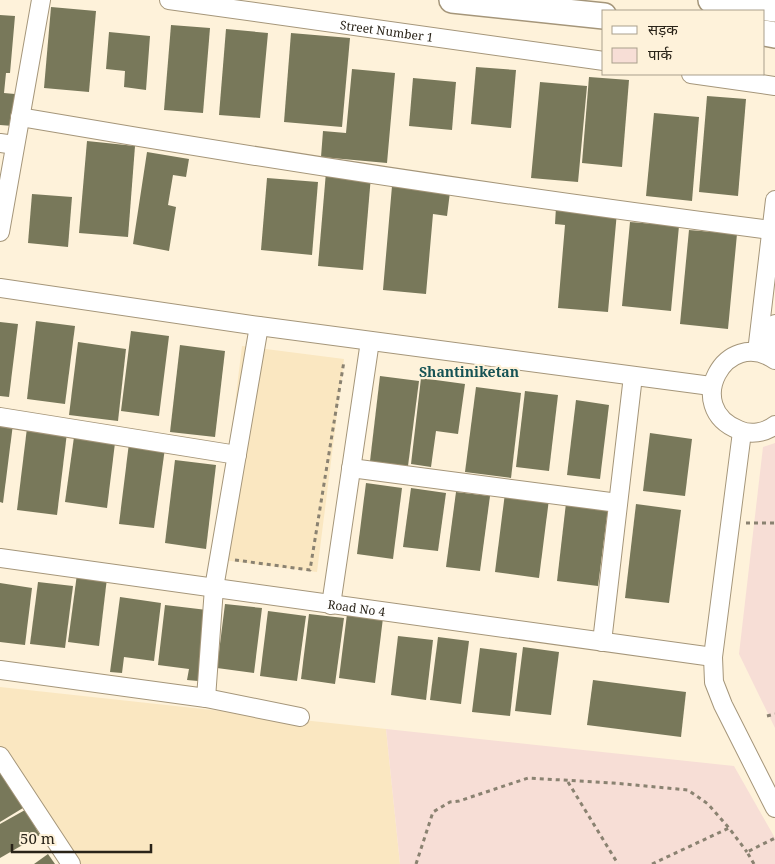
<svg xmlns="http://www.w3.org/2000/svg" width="775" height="864" viewBox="0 0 775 864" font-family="'Noto Serif','Noto Sans Devanagari',serif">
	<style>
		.built { fill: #fae7c1 }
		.green { fill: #f7ded6 }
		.building { fill: #78785a }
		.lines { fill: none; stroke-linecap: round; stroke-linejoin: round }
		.street-casing { stroke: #a5967a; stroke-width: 20 }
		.secondary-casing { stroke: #a5967a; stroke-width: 28 }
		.path { stroke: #8a8271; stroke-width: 3; stroke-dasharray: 4 4; stroke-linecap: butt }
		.street { stroke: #fff; stroke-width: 18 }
		.secondary { stroke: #fff; stroke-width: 25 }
		.labels { text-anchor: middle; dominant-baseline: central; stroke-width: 4.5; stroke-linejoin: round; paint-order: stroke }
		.street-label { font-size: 12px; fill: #292318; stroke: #fef2da }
		.neighbourhood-label { font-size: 14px; font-weight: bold; fill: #165355; stroke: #fef2da }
	</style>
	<rect width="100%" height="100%" fill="#fef2da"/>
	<g class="built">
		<path d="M 242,346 L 344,359 L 317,572 L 216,559 Z"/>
		<path d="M 0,687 L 386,729 L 400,864 L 70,864 L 0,753 Z"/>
	</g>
	<g class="green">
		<path d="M 775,443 L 775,728 L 739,654 L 763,447 Z"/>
		<path d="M 386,729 L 734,766 L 775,838 L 775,864 L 400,864 Z"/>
	</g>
	<g class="building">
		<path d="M 51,7 L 96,11 L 89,92 L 44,88 Z"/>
		<path d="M 0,15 L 15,16 L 10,73 L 6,73 L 4,93 L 15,94 L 13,126 L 0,125 Z"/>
		<path d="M 171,25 L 210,28 L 203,113 L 164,110 Z"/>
		<path d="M 226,29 L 268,33 L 260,118 L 219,115 Z"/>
		<path d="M 109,32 L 150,36 L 146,90 L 124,87 L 125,71 L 106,69 Z"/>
		<path d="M 291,33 L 350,38 L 342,127 L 284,122 Z"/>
		<path d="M 476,67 L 516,70 L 511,128 L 471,124 Z"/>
		<path d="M 352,69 L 395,73 L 387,163 L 321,157 L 323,131 L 346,133 Z"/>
		<path d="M 589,77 L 629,80 L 622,167 L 582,163 Z"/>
		<path d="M 413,78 L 456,82 L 452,130 L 409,126 Z"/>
		<path d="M 540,82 L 587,86 L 578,182 L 531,178 Z"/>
		<path d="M 707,96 L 746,99 L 738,196 L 699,192 Z"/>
		<path d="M 654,113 L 699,117 L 692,201 L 646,196 Z"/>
		<path d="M 87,141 L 135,146 L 128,237 L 79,233 Z"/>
		<path d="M 147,152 L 189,159 L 186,177 L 173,175 L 168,205 L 176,207 L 169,251 L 133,244 Z"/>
		<path d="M 326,172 L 371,176 L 363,270 L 318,266 Z"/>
		<path d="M 267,178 L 318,182 L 312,255 L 261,250 Z"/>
		<path d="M 392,186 L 450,192 L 447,216 L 433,214 L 426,294 L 383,290 Z"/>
		<path d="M 32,194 L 72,197 L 68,247 L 28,243 Z"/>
		<path d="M 556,207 L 617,212 L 608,312 L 558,308 L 565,225 L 555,224 Z"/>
		<path d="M 630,222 L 679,226 L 671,311 L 622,306 Z"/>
		<path d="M 689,230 L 737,234 L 728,329 L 680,324 Z"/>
		<path d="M 36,321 L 75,326 L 65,404 L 27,399 Z"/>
		<path d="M 0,322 L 18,324 L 9,397 L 0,396 Z"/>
		<path d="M 131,331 L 169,336 L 159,416 L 121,411 Z"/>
		<path d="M 78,342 L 126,349 L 118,421 L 69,415 Z"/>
		<path d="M 180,345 L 225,351 L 215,437 L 170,432 Z"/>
		<path d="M 380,376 L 419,381 L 408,466 L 370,461 Z"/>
		<path d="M 421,378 L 465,384 L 458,434 L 436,431 L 431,467 L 411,464 Z"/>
		<path d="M 476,387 L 521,393 L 511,478 L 465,472 Z"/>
		<path d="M 525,391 L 558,395 L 549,471 L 516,467 Z"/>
		<path d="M 576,400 L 609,405 L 600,479 L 567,475 Z"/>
		<path d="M 0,422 L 13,424 L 3,503 L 0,502 Z"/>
		<path d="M 27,428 L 67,433 L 57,515 L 17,510 Z"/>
		<path d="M 650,433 L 692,439 L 685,496 L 643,491 Z"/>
		<path d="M 74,437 L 115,443 L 107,508 L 65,502 Z"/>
		<path d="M 129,443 L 165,448 L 154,528 L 119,524 Z"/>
		<path d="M 175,460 L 216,465 L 206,549 L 165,543 Z"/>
		<path d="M 366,483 L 402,488 L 393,559 L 357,554 Z"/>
		<path d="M 411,488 L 446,493 L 438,551 L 403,547 Z"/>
		<path d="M 456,492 L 490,496 L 480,571 L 446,567 Z"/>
		<path d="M 505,493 L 549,499 L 539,578 L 495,572 Z"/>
		<path d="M 566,503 L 608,508 L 598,586 L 557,581 Z"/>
		<path d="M 636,504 L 681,510 L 669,603 L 625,598 Z"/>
		<path d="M 77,574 L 107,578 L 99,646 L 68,642 Z"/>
		<path d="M 38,582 L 73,586 L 65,648 L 30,644 Z"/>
		<path d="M 0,583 L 32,588 L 25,645 L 0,642 Z"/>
		<path d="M 120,597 L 161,603 L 154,661 L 124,657 L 122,673 L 110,672 Z"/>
		<path d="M 225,604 L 262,608 L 254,673 L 217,668 Z"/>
		<path d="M 165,605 L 207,610 L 198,681 L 187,680 L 189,669 L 158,665 Z"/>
		<path d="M 268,611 L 306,616 L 297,681 L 260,676 Z"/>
		<path d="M 309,614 L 344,618 L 335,684 L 301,679 Z"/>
		<path d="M 347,614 L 383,618 L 375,683 L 339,678 Z"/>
		<path d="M 398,636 L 433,640 L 426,700 L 391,695 Z"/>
		<path d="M 438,637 L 469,641 L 461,704 L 430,700 Z"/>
		<path d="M 523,647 L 559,652 L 551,715 L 515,711 Z"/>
		<path d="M 480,648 L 517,653 L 510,716 L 472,712 Z"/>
		<path d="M 593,680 L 686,692 L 681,737 L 587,725 Z"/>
		<path d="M 0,769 L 23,808 L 0,822 Z"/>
		<path d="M 25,810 L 40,835 L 0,858 L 0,824 Z"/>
		<path d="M 48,854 L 55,864 L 34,864 Z"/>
	</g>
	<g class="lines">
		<g class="street-casing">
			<g id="street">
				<path id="s1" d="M 169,0 L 604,61"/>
				<path d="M 691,74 L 775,86"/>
				<path d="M 20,117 C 270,160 520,198 771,230"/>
				<path d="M 0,143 L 15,145"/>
				<path d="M 0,232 L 41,0"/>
				<path d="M 0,288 L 259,326 L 711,386"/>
				<path d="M 757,352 L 775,200"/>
				<path d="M 769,356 L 775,324"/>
				<path d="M 775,360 C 725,326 682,408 739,430 C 750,435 765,433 775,425"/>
				<path d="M 0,417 L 237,455"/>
				<path d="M 742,432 L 713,657 L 714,682 L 723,705 L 775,808"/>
				<path d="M 351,468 L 618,503"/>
				<path id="s2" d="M 0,558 L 713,657"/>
				<path d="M 331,605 L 370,341"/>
				<path d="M 602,642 L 633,376"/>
				<path d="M 0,670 L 206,698 L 214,588 L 259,326"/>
				<path d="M 206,698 L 300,717"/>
				<path d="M 0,756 L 71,864"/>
			</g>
		</g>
		<g class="secondary-casing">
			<g id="secondary">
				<path d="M 452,0 L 604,16"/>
				<path d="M 711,0 L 775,9"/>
				<path d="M 764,33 L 775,35"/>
			</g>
		</g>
		<g class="path">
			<path d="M 746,523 L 775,523"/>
			<path d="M 235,560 L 310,570 L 344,361"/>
			<path d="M 767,716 L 775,714"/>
			<path d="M 568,782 L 618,864"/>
			<path d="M 416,864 L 433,812 L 450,802 L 459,801 L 528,778 L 613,783 L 688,790 L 708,804 L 729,828"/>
			<path d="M 652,864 L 729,828 L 747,852"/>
			<path d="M 754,864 L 747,852 L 775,838"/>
		</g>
		<use href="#street" class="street"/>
		<use href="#secondary" class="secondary"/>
	</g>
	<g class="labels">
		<g class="street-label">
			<text stroke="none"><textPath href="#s1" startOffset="220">Street Number 1</textPath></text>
			<text stroke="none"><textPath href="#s2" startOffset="360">Road No 4</textPath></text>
		</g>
		<g class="neighbourhood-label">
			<text x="469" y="371">Shantiniketan</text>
		</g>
	</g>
	<rect x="602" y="10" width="162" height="65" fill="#fef2da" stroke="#a99f8c"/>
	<rect x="612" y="26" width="25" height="8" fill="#ffffff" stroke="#a99f8c"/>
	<text x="648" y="35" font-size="15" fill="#292318">सड़क</text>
	<rect x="612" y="48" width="25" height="15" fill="#f7ded6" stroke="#a99f8c"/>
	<text x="648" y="60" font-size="15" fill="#292318">पार्क</text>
	<path d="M12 844v8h139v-8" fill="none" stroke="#292318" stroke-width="2.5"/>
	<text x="20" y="844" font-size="15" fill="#292318" stroke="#fef2da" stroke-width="4" paint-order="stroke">50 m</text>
</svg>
